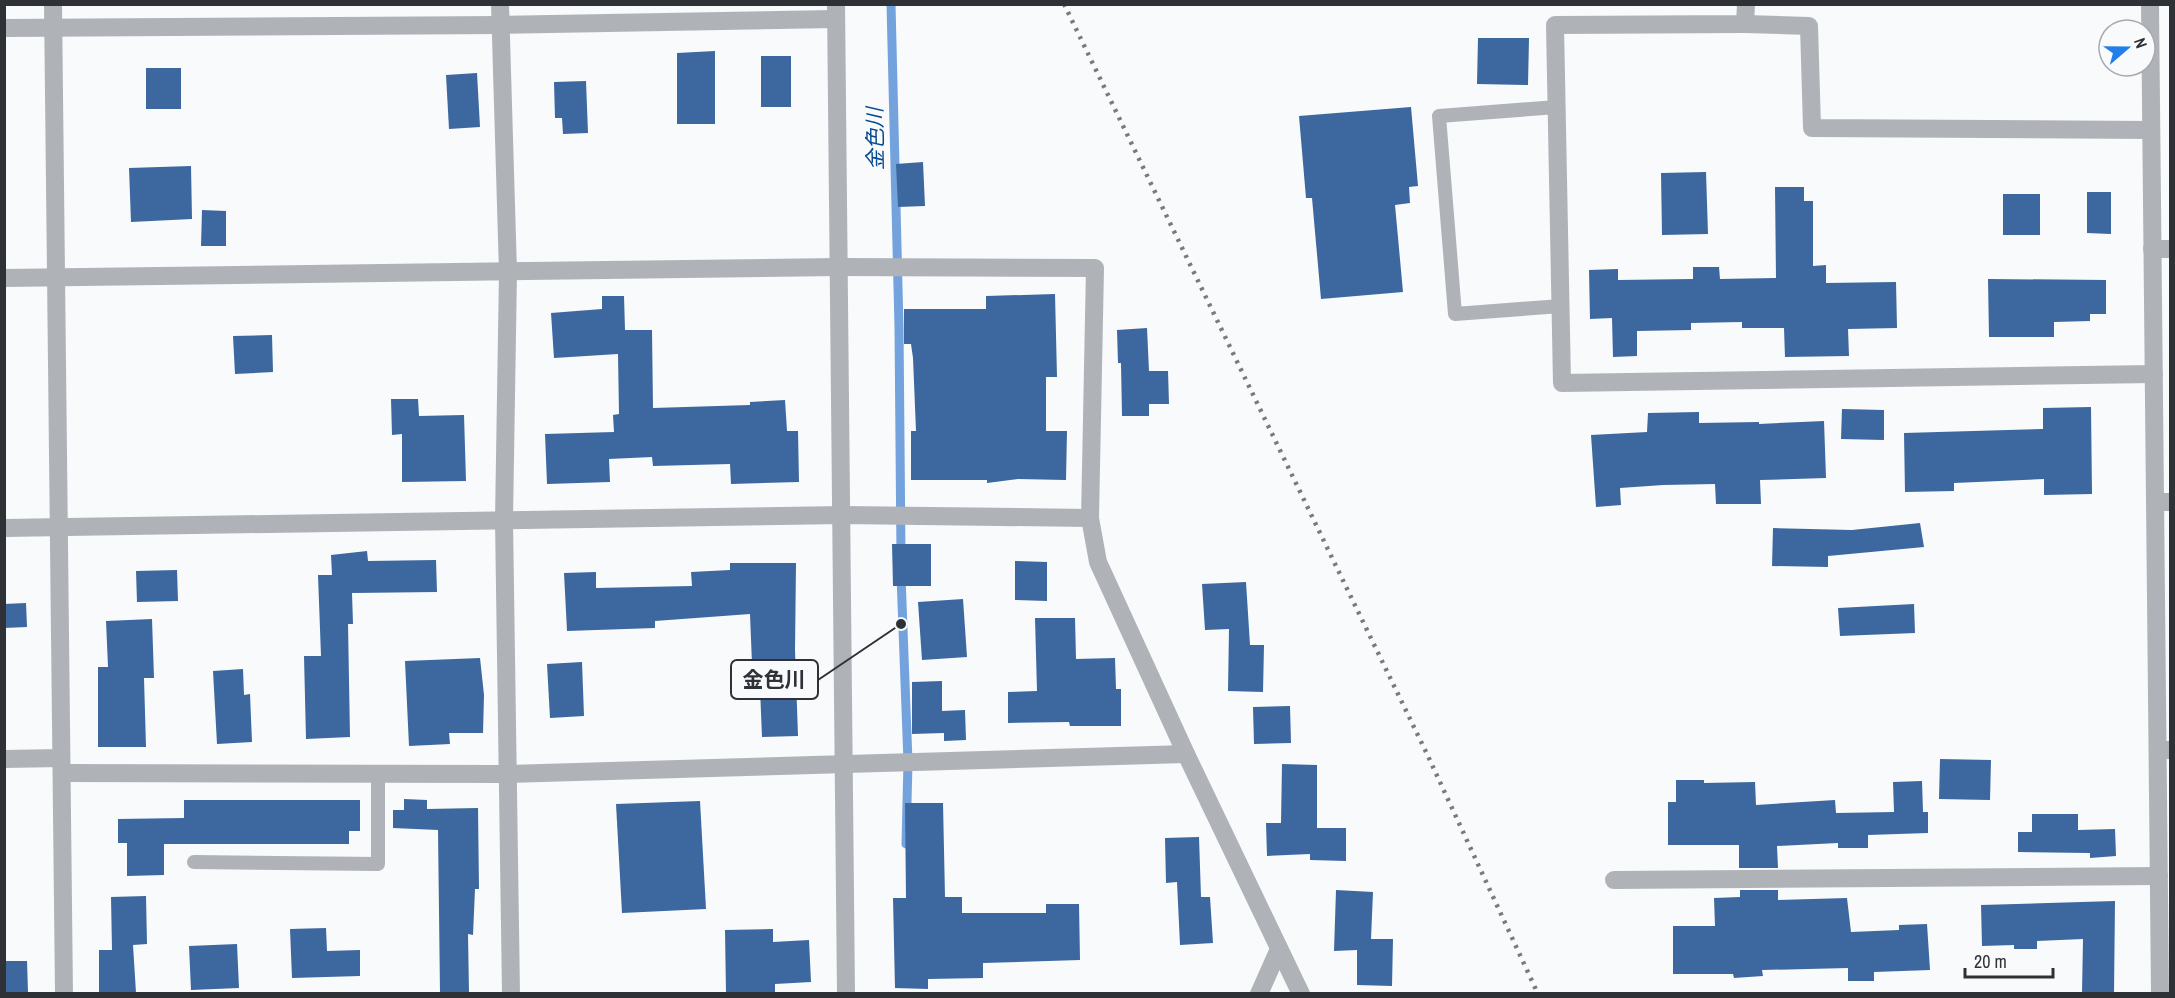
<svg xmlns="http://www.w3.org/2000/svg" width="2175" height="998" viewBox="0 0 2175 998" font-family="'Archivo Narrow','Noto Sans JP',sans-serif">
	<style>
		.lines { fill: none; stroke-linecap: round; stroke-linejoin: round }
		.stream { stroke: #74a2dd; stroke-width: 9 }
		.building { fill: #3c679f }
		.service { stroke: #afb3b8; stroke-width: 14 }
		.minor { stroke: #afb3b8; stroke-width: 18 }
		.tertiary { stroke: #afb3b8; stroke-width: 18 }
		.rail { stroke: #787b7e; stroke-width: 4.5; stroke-dasharray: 3 6; stroke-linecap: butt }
		.labels { text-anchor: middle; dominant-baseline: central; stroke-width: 6; stroke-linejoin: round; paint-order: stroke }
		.water-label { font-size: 21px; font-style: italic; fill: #04488e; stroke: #f8fafc }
		.leader { fill: none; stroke: #2e3136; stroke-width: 2 }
		.callout-dot { fill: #2e3136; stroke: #f8fafc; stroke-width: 2 }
		.callout { fill: #f8fafc; stroke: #2e3136; stroke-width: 2 }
		.callout-label { font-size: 21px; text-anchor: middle; font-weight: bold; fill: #2e3136 }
	</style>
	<rect width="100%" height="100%" fill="#f8fafc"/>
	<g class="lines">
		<g class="stream">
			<path d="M 891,4 L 899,327 L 901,556"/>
			<path d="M 901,576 L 908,762 L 906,844"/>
		</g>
	</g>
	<g class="building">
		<path d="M 1478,38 L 1529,38 L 1528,85 L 1477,84 Z"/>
		<path d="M 715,51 L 715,124 L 677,124 L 677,53 Z"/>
		<rect x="761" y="56" width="30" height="51"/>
		<rect x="146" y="68" width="35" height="41"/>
		<path d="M 477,73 L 480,127 L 449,129 L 446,75 Z"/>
		<path d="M 586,81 L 588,133 L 563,134 L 562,118 L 555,118 L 554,82 Z"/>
		<path d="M 1411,107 L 1418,186 L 1409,187 L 1410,203 L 1395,205 L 1403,292 L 1321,299 L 1312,198 L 1306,198 L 1299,116 Z"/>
		<path d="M 923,162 L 925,206 L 898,207 L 896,164 Z"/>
		<path d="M 191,166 L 192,219 L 131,222 L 129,168 Z"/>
		<path d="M 1706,172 L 1708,234 L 1662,235 L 1661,173 Z"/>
		<path d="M 1775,187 L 1804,187 L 1804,201 L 1813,201 L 1813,266 L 1826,265 L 1826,283 L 1896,282 L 1897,328 L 1848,329 L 1849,356 L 1785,357 L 1784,328 L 1742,328 L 1742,322 L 1691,323 L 1691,330 L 1637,331 L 1637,356 L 1613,357 L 1612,318 L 1590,319 L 1589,270 L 1618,269 L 1618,280 L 1693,279 L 1693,267 L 1719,267 L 1720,279 L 1776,278 Z"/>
		<path d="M 2087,192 L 2111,192 L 2111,234 L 2087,233 Z"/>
		<rect x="2003" y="194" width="37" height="41"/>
		<path d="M 202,210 L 226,211 L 226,246 L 201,246 Z"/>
		<path d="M 1988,279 L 2106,280 L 2106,314 L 2090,314 L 2090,321 L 2054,322 L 2054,337 L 1989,337 Z"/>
		<path d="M 1055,294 L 1057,377 L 1046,377 L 1046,431 L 1067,431 L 1066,480 L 1018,479 L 987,483 L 987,480 L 911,480 L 911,431 L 916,431 L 913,358 L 911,344 L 904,344 L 904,309 L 986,309 L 986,296 Z"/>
		<path d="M 602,296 L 624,296 L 625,330 L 652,330 L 653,408 L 750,405 L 750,402 L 785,400 L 787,431 L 798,431 L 799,482 L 731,484 L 730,464 L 653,466 L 652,457 L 609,459 L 610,482 L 547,484 L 545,434 L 614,432 L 613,415 L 619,414 L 618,354 L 554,358 L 551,313 L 602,309 Z"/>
		<path d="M 1147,328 L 1149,371 L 1168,371 L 1169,404 L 1149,404 L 1149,416 L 1122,416 L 1121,363 L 1118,363 L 1117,330 Z"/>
		<path d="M 272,335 L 273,372 L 235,374 L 233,336 Z"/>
		<path d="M 391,399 L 418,399 L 419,416 L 464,415 L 466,481 L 402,482 L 402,434 L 392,435 Z"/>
		<path d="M 2091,407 L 2092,494 L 2044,495 L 2044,479 L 1954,483 L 1954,491 L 1905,492 L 1904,433 L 2043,429 L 2043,408 Z"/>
		<path d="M 1842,409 L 1884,410 L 1884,440 L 1841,439 Z"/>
		<path d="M 1699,412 L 1699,423 L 1759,422 L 1759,424 L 1824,421 L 1826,478 L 1760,480 L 1761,504 L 1716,504 L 1715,484 L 1663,485 L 1620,488 L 1621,505 L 1596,507 L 1591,435 L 1647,432 L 1648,413 Z"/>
		<path d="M 1920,523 L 1924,547 L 1828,556 L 1828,567 L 1772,566 L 1773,528 L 1852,530 Z"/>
		<path d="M 892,544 L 931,544 L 931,586 L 893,586 Z"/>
		<path d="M 367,551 L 368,561 L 436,560 L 437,592 L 352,593 L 353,624 L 348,624 L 350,737 L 306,739 L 304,656 L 321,656 L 318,575 L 332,575 L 331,555 Z"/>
		<path d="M 1015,561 L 1047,562 L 1047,601 L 1015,600 Z"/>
		<path d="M 730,563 L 796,563 L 795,650 L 798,736 L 762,737 L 759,664 L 752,664 L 750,614 L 655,621 L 655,628 L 567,631 L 564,573 L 596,572 L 596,588 L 692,586 L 691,572 L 730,570 Z"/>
		<path d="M 177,570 L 178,601 L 137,602 L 136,571 Z"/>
		<path d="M 1246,582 L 1250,645 L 1264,645 L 1263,692 L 1228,691 L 1229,629 L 1205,630 L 1202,584 Z"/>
		<path d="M 963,599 L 967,657 L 922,660 L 918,602 Z"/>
		<path d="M 26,603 L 27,627 L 4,628 L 4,604 Z"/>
		<path d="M 1914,604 L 1915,633 L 1840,636 L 1838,608 Z"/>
		<path d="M 1035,618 L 1075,618 L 1076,659 L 1115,658 L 1116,689 L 1121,689 L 1121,726 L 1070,726 L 1069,722 L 1008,723 L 1008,692 L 1037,691 Z"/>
		<path d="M 152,619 L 154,678 L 144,678 L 146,747 L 98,747 L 98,667 L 108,667 L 106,621 Z"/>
		<path d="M 480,658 L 484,695 L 483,733 L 449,733 L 450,744 L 409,746 L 405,661 Z"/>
		<path d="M 582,662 L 584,716 L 550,718 L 547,664 Z"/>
		<path d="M 243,669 L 244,695 L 250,694 L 252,742 L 217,744 L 213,671 Z"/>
		<path d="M 942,681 L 942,711 L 965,710 L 966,740 L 944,741 L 944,733 L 912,734 L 912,682 Z"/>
		<path d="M 1290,706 L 1291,743 L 1254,744 L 1253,707 Z"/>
		<path d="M 1940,759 L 1991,760 L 1990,800 L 1939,799 Z"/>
		<path d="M 1282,764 L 1317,765 L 1317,828 L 1346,828 L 1346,861 L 1310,860 L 1310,854 L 1267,856 L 1266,823 L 1281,823 Z"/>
		<path d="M 1676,780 L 1704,780 L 1704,783 L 1755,782 L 1756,805 L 1835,800 L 1836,813 L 1894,812 L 1893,782 L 1922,781 L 1923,812 L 1928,812 L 1928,833 L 1868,835 L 1868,848 L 1838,848 L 1838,843 L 1777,846 L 1778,868 L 1739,868 L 1739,845 L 1668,845 L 1668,802 L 1676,802 Z"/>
		<path d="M 404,799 L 427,800 L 427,809 L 478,808 L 479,889 L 475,889 L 473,935 L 468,934 L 469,993 L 440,993 L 438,830 L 393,828 L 393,810 L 404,810 Z"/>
		<path d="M 184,800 L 360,800 L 360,831 L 349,831 L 349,844 L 164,844 L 164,875 L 127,876 L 127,843 L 118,843 L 118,819 L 184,818 Z"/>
		<path d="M 700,801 L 706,909 L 622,913 L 616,804 Z"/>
		<path d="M 905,803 L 943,803 L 945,897 L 962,897 L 962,913 L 1046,913 L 1046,904 L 1079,904 L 1080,960 L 983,963 L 983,978 L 928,979 L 928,989 L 895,988 L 893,898 L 906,898 Z"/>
		<path d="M 2032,814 L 2078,814 L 2078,830 L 2115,829 L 2116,856 L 2090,858 L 2090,853 L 2018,852 L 2018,832 L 2032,832 Z"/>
		<path d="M 1199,837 L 1201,897 L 1210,897 L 1213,943 L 1180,945 L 1177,882 L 1166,883 L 1165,838 Z"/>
		<path d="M 1336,890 L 1373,892 L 1371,939 L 1393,939 L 1392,986 L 1357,985 L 1357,950 L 1334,951 Z"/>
		<path d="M 1740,890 L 1778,890 L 1778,900 L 1847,898 L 1851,932 L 1899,930 L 1899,925 L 1927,924 L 1930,970 L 1874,972 L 1874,981 L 1848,981 L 1848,968 L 1762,970 L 1763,976 L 1734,978 L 1733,974 L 1673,974 L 1673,926 L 1715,926 L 1714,898 L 1740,897 Z"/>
		<path d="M 146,896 L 147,944 L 133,945 L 136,993 L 99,993 L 99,950 L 112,950 L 111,897 Z"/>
		<path d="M 2115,901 L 2114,993 L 2082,993 L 2083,939 L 2037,941 L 2037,949 L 2014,949 L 2014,945 L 1982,946 L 1981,905 Z"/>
		<path d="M 326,928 L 327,951 L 360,950 L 360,976 L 292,978 L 290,929 Z"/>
		<path d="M 773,929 L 773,942 L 809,940 L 811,982 L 775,984 L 775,993 L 726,993 L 725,930 Z"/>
		<path d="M 237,944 L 239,988 L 191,990 L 189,946 Z"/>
		<path d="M 4,961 L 27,961 L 28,993 L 4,993 Z"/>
	</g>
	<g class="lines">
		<g class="service">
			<path d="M 1557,107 L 1439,116 L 1455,314 L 1561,306"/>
			<path d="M 194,862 L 378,864 L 378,773"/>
		</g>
		<g class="minor">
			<path d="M 53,4 L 64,994"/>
			<path d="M 500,4 L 508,272 L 504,520 L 511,994"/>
			<path d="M 836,4 L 846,994"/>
			<path d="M 1746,4 L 1745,24 L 1555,25 L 1562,383 L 2154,374"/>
			<path d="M 1745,24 L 1809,26 L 1812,128 L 2151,130"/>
			<path d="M 4,28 L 500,25 L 836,19"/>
			<path d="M 2152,249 L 2170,249"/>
			<path d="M 4,278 L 839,267 L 1095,268 L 1090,518 L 1098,562 L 1186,754 L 1301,994"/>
			<path d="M 2155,502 L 2170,502"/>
			<path d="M 4,528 L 843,515 L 1090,518"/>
			<path d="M 2158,750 L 2170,750"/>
			<path d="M 4,759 L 61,758"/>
			<path d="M 62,773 L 507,774 L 1186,754"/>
			<path d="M 1614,880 L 2159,876"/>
			<path d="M 1259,994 L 1279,949"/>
		</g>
		<path class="tertiary" d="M 2150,4 L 2160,994"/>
		<path class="rail" d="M 1064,4 L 1427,754 L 1538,994"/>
	</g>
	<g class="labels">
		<g class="water-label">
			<text transform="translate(875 139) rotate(-91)">金色川</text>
		</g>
	</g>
	<path class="leader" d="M901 624L818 680"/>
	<circle class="callout-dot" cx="901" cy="624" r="6"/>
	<rect class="callout" x="731" y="660" width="87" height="39" rx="6"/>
	<g class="callout-label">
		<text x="774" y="687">金色川</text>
	</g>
	<rect width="2175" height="998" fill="none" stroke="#2e3136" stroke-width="12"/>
	<g transform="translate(2127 48) rotate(70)"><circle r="28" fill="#f8fafc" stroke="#a7aaad" stroke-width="1.5"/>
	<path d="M0-4.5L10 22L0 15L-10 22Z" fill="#227ee8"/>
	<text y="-9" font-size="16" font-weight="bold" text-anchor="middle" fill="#2e3136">N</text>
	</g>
	<path d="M1965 968v9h88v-9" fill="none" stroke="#2e3136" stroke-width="3"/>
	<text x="1974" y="968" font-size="18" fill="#2e3136" stroke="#f8fafc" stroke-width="4.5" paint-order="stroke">20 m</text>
</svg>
